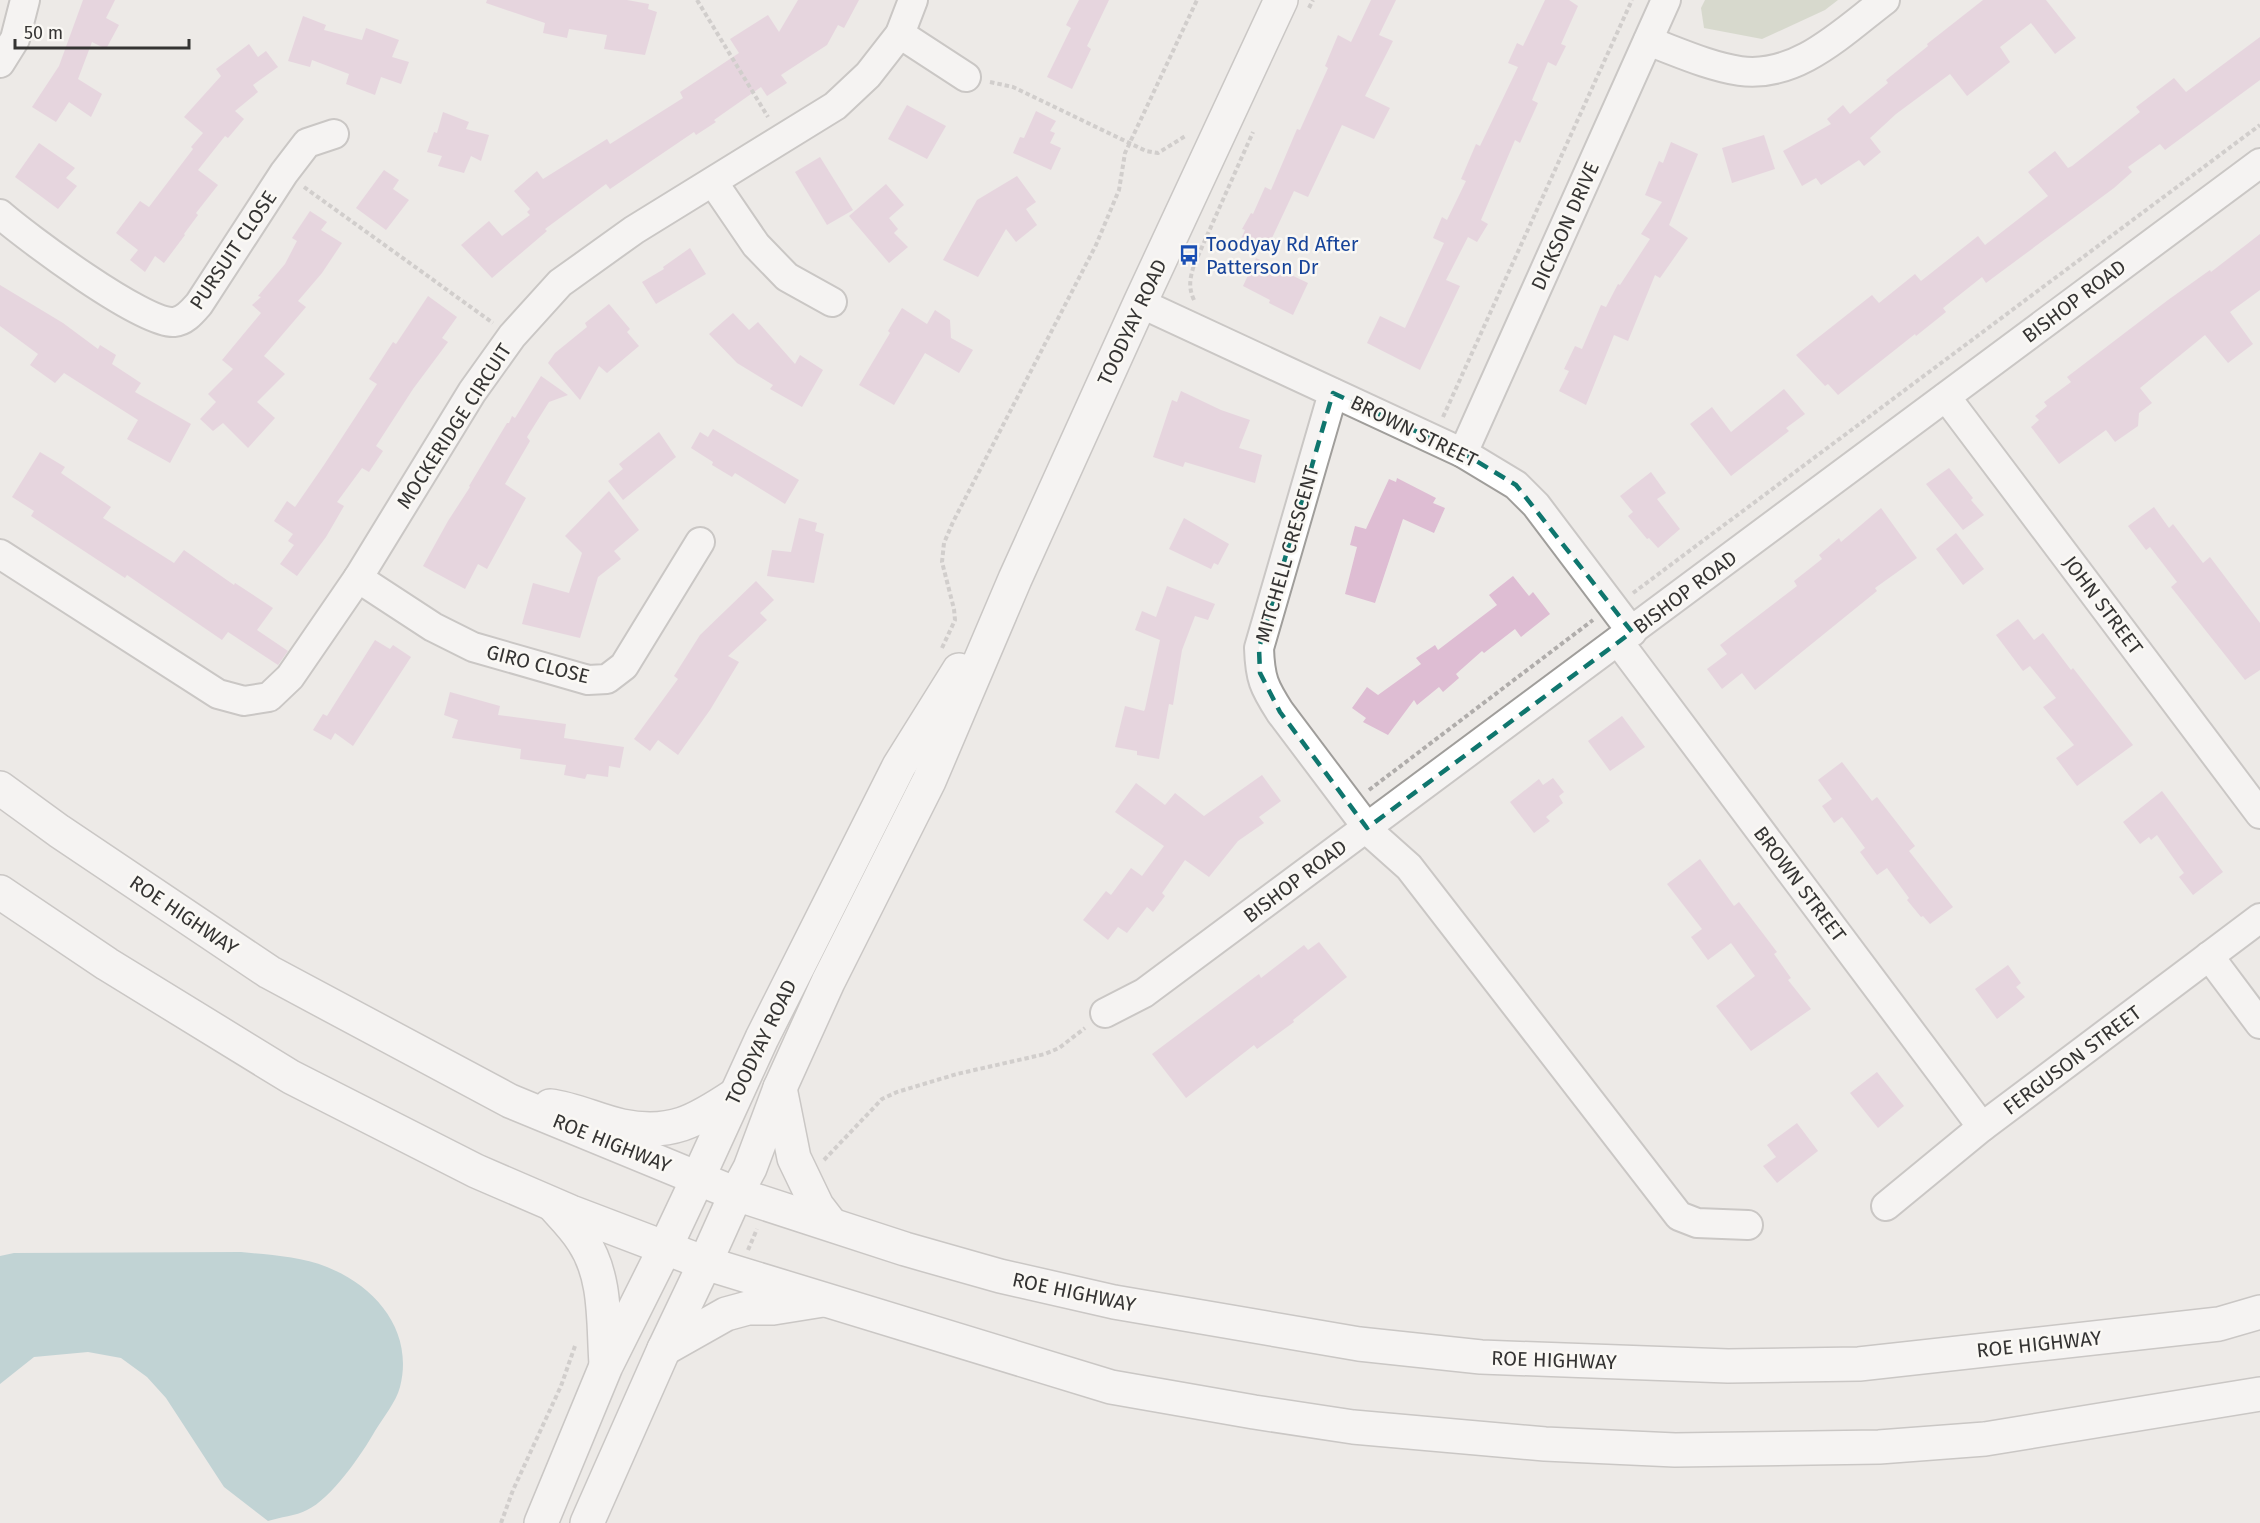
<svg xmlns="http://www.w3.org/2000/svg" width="2260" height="1523" viewBox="0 0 2260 1523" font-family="'Fira Sans',sans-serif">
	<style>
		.green { fill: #bdc6ae }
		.water { fill: #8cb8bd }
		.building { fill: #debdd3 }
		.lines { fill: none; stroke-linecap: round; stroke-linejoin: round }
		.minor-casing { stroke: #a09e9b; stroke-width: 32 }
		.major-casing { stroke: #a09e9b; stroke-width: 36 }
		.highway-casing { stroke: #a09e9b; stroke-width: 36 }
		.path { stroke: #b0adab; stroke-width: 4; stroke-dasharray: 4.5 3; stroke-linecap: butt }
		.minor { stroke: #fff; stroke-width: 28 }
		.major { stroke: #fff; stroke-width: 33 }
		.highway { stroke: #fff; stroke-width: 33 }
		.marked { fill: none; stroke: #0f766e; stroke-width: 4.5; stroke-dasharray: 12 8; stroke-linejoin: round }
		.labels { text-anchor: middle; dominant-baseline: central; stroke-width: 5; stroke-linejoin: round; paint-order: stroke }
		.street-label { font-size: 20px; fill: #353433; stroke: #faf8f4 }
		.transit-label { font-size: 20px; fill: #164399; stroke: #faf8f4; text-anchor: start }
	</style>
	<rect width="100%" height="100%" fill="#edeae7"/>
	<path class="green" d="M 1705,0 L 1838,0 L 1825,10 L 1762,39 L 1704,28 L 1701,8 Z"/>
	<path class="water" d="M 241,1252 C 270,1255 300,1256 327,1267 C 377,1287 414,1332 400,1387 C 396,1402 383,1418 375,1431 C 362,1454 331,1499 307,1510 C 296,1516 280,1517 268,1521 L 224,1487 L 166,1398 L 147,1377 L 121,1358 L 88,1352 L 34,1357 L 0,1384 L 0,1256 L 14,1253 Z"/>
	<g class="building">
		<path d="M 83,0 L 115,0 L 106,18 L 119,25 L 106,49 L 92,42 L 78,79 L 102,94 L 91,117 L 69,102 L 56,122 L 32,107 L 59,66 Z"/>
		<path d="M 487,0 L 627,0 L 649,4 L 648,9 L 657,12 L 645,55 L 604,49 L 607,35 L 569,29 L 567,38 L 543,33 L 545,23 L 486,3 Z"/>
		<path d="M 798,0 L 859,0 L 844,28 L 838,25 L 827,45 L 781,75 L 787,83 L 767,96 L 761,87 L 714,120 L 716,122 L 696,135 L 694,132 L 610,189 L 606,184 L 545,229 L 547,231 L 492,278 L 461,245 L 489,221 L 502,236 L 530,215 L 527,212 L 530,209 L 514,191 L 537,171 L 543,179 L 607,139 L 610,144 L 683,98 L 680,92 L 739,53 L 730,39 L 768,15 L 779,32 Z"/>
		<path d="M 1079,0 L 1109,0 L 1087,46 L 1091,49 L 1072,89 L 1047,77 L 1071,28 L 1066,25 Z"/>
		<path d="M 1371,0 L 1396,0 L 1379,35 L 1393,41 L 1365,96 L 1390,108 L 1374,139 L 1342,125 L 1308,197 L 1294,191 L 1265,253 L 1239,243 L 1245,230 L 1242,229 L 1251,213 L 1253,214 L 1265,187 L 1271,190 L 1297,129 L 1300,130 L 1328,68 L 1325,66 L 1338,35 L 1351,42 Z"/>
		<path d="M 1545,0 L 1569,0 L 1578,6 L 1561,44 L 1566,46 L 1556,66 L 1548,62 L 1532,100 L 1538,103 L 1520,143 L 1515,140 L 1481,220 L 1488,224 L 1477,242 L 1468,237 L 1446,280 L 1460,286 L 1420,370 L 1367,343 L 1380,316 L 1405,328 L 1444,243 L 1433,238 L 1442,217 L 1447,220 L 1466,181 L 1461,179 L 1476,144 L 1480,146 L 1518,67 L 1508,63 L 1517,43 L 1523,46 Z"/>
		<path d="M 1983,0 L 2046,0 L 2076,38 L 2055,54 L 2031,23 L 2000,47 L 2010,62 L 1967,96 L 1950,74 L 1896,114 L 1870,138 L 1881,152 L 1864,166 L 1859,160 L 1821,185 L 1816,178 L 1802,186 L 1783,151 L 1831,124 L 1827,119 L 1843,105 L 1850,114 L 1888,83 L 1886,80 L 1928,46 L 1927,44 Z"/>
		<path d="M 303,16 L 326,25 L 324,30 L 362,40 L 366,28 L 399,40 L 392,57 L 409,62 L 401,84 L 381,77 L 375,95 L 346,84 L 349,74 L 312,60 L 310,67 L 288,61 Z"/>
		<path d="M 2260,37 L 2260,80 L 2165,150 L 2160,144 L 2128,167 L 2132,172 L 2114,188 L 1986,283 L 1982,277 L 1943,308 L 1946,312 L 1916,336 L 1915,334 L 1838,395 L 1828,384 L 1825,386 L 1796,355 L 1872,295 L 1879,303 L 1915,274 L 1921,281 L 1978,236 L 1985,245 L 2048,196 L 2028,172 L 2055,151 L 2068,168 L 2072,166 L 2140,112 L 2136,107 L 2174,78 L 2186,92 Z"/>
		<path d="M 249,44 L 258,57 L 266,51 L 278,67 L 253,85 L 258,92 L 235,111 L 244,119 L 228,138 L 225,136 L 198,170 L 218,185 L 196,213 L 198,215 L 184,234 L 185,235 L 164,263 L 155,256 L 145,272 L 130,260 L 138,250 L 116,233 L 140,201 L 149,207 L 193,149 L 191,147 L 203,133 L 184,117 L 221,76 L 216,69 Z"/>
		<path d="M 907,105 L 946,126 L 927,159 L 888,139 Z"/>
		<path d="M 1036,111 L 1056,121 L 1050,131 L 1055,133 L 1050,143 L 1061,148 L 1051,170 L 1013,153 L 1020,137 L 1024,138 Z"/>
		<path d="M 443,112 L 469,122 L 466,129 L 489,135 L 481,161 L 471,156 L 464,173 L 438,166 L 442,156 L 427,152 L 434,132 L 437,133 Z"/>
		<path d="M 1764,135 L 1775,169 L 1732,183 L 1722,148 Z"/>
		<path d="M 1671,142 L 1698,154 L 1669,225 L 1688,238 L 1660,278 L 1655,275 L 1628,341 L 1614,335 L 1586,405 L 1559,391 L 1569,371 L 1564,369 L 1575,346 L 1582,349 L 1601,305 L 1606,307 L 1618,284 L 1620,285 L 1650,239 L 1641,234 L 1662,202 L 1645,195 L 1659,161 L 1663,163 Z"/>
		<path d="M 39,143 L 75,168 L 66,178 L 77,186 L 58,209 L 15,177 Z"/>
		<path d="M 820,157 L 853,210 L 827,225 L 795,172 Z"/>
		<path d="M 384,170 L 399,180 L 393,189 L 409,200 L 386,230 L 356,208 Z"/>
		<path d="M 1017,176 L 1036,202 L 1026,209 L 1037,225 L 1016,242 L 1006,229 L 978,277 L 943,260 L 977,200 Z"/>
		<path d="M 886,184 L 904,205 L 889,218 L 898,229 L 894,233 L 908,247 L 889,263 L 849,216 Z"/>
		<path d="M 310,211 L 327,222 L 321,230 L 342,243 L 322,273 L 298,301 L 306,307 L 264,356 L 285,374 L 257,402 L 275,418 L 248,448 L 223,423 L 213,431 L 200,419 L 216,402 L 208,394 L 233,369 L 222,360 L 261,313 L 252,305 L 261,297 L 258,296 L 285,264 L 297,241 L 292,238 Z"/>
		<path d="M 2260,234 L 2260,290 L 2230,312 L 2253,344 L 2228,363 L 2205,335 L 2140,388 L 2152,403 L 2139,413 L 2138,426 L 2115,442 L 2106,430 L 2059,464 L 2031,427 L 2039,420 L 2035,416 L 2047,406 L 2044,402 L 2071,382 L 2067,377 L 2168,300 L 2210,270 L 2211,272 Z"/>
		<path d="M 690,248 L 706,274 L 656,304 L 642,282 L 664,269 L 663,267 Z"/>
		<path d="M 1256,258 L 1308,283 L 1293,315 L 1269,303 L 1270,300 L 1243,286 Z"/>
		<path d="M 0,285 L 63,323 L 98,349 L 100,345 L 116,355 L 112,364 L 141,383 L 135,392 L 191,424 L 170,463 L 127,439 L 138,420 L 64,373 L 55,383 L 30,365 L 38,354 L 0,326 Z"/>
		<path d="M 428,296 L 457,317 L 442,338 L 448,342 L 413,389 L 376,446 L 383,451 L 369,472 L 362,468 L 337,502 L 344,506 L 326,537 L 297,576 L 280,564 L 294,545 L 288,541 L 293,534 L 274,521 L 287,501 L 295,507 L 324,465 L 377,384 L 369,379 L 393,342 L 396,344 Z"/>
		<path d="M 609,304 L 630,329 L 627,332 L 639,346 L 607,373 L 599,366 L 580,400 L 548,363 L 555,353 L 587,327 L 585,323 Z"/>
		<path d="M 902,308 L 927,324 L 935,310 L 950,320 L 951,338 L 973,350 L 959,373 L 925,353 L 894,405 L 859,385 L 890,333 L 888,331 Z"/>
		<path d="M 733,313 L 749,330 L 758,322 L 795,364 L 800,355 L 823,370 L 802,407 L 770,389 L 773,385 L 737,363 L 709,334 Z"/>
		<path d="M 541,376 L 568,395 L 549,402 L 527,437 L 530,441 L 505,484 L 526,498 L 487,569 L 478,564 L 465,589 L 423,566 L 448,521 L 470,487 L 469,486 L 507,423 L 509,423 L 512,416 L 515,418 Z"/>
		<path d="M 1784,389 L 1805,414 L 1786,428 L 1789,431 L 1731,476 L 1690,424 L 1712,407 L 1731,432 Z"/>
		<path d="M 1181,391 L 1221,410 L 1250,420 L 1239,448 L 1262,455 L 1255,483 L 1185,462 L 1183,467 L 1153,457 L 1172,400 L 1177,402 Z"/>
		<path d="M 713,429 L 799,480 L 785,504 L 735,473 L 732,477 L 712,465 L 713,462 L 691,448 L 700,432 L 708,437 Z"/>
		<path d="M 659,432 L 676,457 L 623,500 L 608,481 L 623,469 L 619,464 Z"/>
		<path d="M 40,452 L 65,467 L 61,473 L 111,507 L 103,518 L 174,563 L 184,550 L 234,585 L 235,583 L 273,608 L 257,630 L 288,651 L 278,665 L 228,632 L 222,640 L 127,575 L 125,578 L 31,516 L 34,511 L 12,497 Z"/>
		<path d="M 1949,468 L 1973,498 L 1971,500 L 1984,515 L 1963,530 L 1926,484 Z"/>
		<path d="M 1651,472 L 1666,493 L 1657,499 L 1680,529 L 1658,548 L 1649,538 L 1647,539 L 1628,516 L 1633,512 L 1620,496 Z"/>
		<path d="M 1397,478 L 1436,498 L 1433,503 L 1445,508 L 1434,533 L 1403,519 L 1375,603 L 1345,594 L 1357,547 L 1350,545 L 1355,526 L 1366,529 L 1389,479 L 1396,482 Z"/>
		<path d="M 609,491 L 639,530 L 614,551 L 621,559 L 598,577 L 580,638 L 522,624 L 533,583 L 569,593 L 582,553 L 565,536 Z"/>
		<path d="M 2154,507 L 2169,528 L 2173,524 L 2203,563 L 2210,557 L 2260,623 L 2260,670 L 2245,680 L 2171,587 L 2177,582 L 2150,547 L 2146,550 L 2128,526 Z"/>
		<path d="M 1881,508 L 1917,558 L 1875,588 L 1877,591 L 1755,690 L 1742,673 L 1722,689 L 1707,669 L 1727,654 L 1720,645 L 1797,586 L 1794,581 L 1822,559 L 1819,555 L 1839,538 L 1841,542 Z"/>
		<path d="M 799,518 L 817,523 L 815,531 L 824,534 L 814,583 L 767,576 L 772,550 L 791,552 Z"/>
		<path d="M 1184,518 L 1229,544 L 1218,565 L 1214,563 L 1211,569 L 1169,549 Z"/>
		<path d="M 1956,533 L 1984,569 L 1963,585 L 1936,549 Z"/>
		<path d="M 1513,576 L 1529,596 L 1533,592 L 1550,614 L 1521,637 L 1515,629 L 1484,653 L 1482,651 L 1456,674 L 1459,678 L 1443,692 L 1439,687 L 1417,705 L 1414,700 L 1388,735 L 1363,722 L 1366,718 L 1352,708 L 1367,687 L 1378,695 L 1421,664 L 1416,658 L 1435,645 L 1438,650 L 1497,605 L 1489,595 Z"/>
		<path d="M 756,581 L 774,600 L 760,613 L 767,620 L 728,656 L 739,662 L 710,710 L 678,755 L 658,740 L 650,751 L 634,739 L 678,679 L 674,676 L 700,635 Z"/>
		<path d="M 1167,586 L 1215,604 L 1208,620 L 1195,616 L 1182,650 L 1173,705 L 1169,704 L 1159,759 L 1137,755 L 1137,751 L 1115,747 L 1125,706 L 1144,711 L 1145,709 L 1160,640 L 1135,630 L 1142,611 L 1156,617 Z"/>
		<path d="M 2018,619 L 2034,640 L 2043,633 L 2071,670 L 2073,668 L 2133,745 L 2077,786 L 2056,758 L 2074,745 L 2043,707 L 2056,698 L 2030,666 L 2023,671 L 1996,635 Z"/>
		<path d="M 375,640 L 390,649 L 393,645 L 411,657 L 353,746 L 335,733 L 331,740 L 313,730 L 323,714 L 327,716 Z"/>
		<path d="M 450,692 L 500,706 L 498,715 L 566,724 L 564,738 L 624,747 L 620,768 L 609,766 L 608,777 L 587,774 L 585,779 L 564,775 L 566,765 L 520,759 L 521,749 L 452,738 L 458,720 L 444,715 Z"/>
		<path d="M 1622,716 L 1645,747 L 1610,771 L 1588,741 Z"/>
		<path d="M 1842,762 L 1872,801 L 1877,797 L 1915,846 L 1909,851 L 1953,907 L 1930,924 L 1923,916 L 1921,917 L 1907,900 L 1909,898 L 1887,868 L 1877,875 L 1860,852 L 1865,848 L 1842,817 L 1834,823 L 1822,806 L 1832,799 L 1818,780 Z"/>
		<path d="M 1262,775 L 1281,801 L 1259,817 L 1264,823 L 1238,841 L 1209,877 L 1185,860 L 1162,893 L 1165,896 L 1153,912 L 1147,907 L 1127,933 L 1118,927 L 1108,940 L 1083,920 L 1106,891 L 1111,895 L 1131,868 L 1142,876 L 1164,846 L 1115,812 L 1136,783 L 1165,805 L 1175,793 L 1204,816 Z"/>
		<path d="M 1553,778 L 1564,792 L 1559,796 L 1563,803 L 1546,817 L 1550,821 L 1534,833 L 1510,802 L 1539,779 L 1543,785 Z"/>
		<path d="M 2162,791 L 2223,872 L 2193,895 L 2179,877 L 2184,873 L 2157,835 L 2151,840 L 2149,837 L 2140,844 L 2123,822 Z"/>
		<path d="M 1700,859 L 1734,906 L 1739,902 L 1777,952 L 1774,954 L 1791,978 L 1788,980 L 1811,1009 L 1751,1051 L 1716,1006 L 1755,976 L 1731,943 L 1708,960 L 1691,937 L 1702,929 L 1667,884 Z"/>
		<path d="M 1319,942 L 1347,977 L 1293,1020 L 1294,1022 L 1257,1049 L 1254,1045 L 1186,1098 L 1152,1054 L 1259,974 L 1261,978 L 1304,945 L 1308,950 Z"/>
		<path d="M 2008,965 L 2021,983 L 2016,987 L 2025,997 L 1997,1019 L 1975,989 Z"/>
		<path d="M 1877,1072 L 1904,1106 L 1878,1128 L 1850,1093 Z"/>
		<path d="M 1797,1123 L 1818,1151 L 1777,1183 L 1763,1166 L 1776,1157 L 1767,1145 Z"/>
	</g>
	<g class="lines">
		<g class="minor-casing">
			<g id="minor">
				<path d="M 900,34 L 966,77"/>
				<path d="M 1648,41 C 1678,52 1708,66 1740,71 C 1797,79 1844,31 1885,0"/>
				<path d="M 0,63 L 15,39 L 25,0"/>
				<path d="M 713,182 L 756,245 L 787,277 L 832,302"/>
				<path d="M 0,214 C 25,236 144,325 174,322 C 185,321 192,312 199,304 L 284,173 L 307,143 L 334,134"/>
				<path d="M 1140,303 L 1463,453 L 1516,485 L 1536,505 L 1632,632"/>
				<path d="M 1333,393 L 1259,648 C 1260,679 1264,687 1280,712 L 1372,834 L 1409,867 L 1679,1216 L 1697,1223 L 1748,1225"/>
				<path d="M 1946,397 L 2260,814"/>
				<path d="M 1463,453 L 1666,0"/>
				<path d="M 0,554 L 218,694 L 244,701 L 269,697 L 290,677 L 358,578 L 472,392 L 512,336 L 560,283 L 634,230 L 835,106 L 868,75 L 900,34 L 913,0"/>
				<path d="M 358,578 L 433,627 L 473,647 L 588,680 L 607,679 L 624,666 L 700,542"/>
				<path d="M 1618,641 L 1982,1127"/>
				<path d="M 2209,956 L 2260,1024"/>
				<path d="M 1105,1013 L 1144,993 L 2260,163"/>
				<path d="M 1886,1206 L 1982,1127 L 2260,918"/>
			</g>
		</g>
		<g class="major-casing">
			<g id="major">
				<path d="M 780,1088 L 794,1158 L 817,1206 L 830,1223"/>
				<path d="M 550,1106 C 575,1109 598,1121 622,1126 C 671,1136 696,1121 735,1095"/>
				<path d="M 698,1178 L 762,1038 L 899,766 L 959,670"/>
				<path d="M 736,1194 L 750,1168 L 780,1088 L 828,982 L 929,781 L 1015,579 L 1140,303 L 1281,0"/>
				<path d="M 553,1205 C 563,1216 575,1228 583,1241 C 607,1277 603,1323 606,1364"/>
				<path d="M 664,1349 L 726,1314 L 748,1308 L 773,1308 L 823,1300"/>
				<path d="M 541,1523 L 606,1366 L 665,1248"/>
				<path d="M 587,1523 L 664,1349 L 705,1263"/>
			</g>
		</g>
		<g class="highway-casing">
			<g id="highway">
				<path d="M 0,788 L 59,831 L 269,972 L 510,1101 L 736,1194 L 905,1249 L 1000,1276 L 1114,1302 L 1359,1344 L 1481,1357 L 1728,1366 L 1859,1364 L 2219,1324 L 2260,1312"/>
				<path d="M 0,892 L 107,964 L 291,1077 L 476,1171 L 571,1212 L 705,1263 L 1111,1387 L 1254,1412 L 1353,1427 L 1545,1444 L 1675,1450 L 1879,1447 L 1985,1439 L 2260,1394"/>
				<path d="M 665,1248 L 698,1178"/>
				<path d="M 705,1263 L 736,1194"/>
			</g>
		</g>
		<g class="path">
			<path d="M 697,0 L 768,117"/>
			<path d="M 1309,8 L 1313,0"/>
			<path d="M 990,82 L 1013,87 L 1146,151 L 1158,153 L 1187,135"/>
			<path d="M 304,187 L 493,323"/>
			<path d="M 1194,300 C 1188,287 1190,278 1194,265 L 1253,132"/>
			<path d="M 1443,417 L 1632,0"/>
			<path d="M 1633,593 L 2260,125"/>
			<path d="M 942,648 L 955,620 L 954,609 L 942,562 L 944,543 L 953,522 L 1096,245 L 1119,190 L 1125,153 L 1197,0"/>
			<path d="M 1369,790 L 1593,620"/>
			<path d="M 824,1160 L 882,1099 L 897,1092 L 957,1074 L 1045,1054 L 1059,1048 L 1085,1028"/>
			<path d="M 748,1250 L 757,1229"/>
			<path d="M 501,1523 L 513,1490 L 561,1386 L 575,1346"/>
		</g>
		<use href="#minor" class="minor"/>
		<use href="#major" class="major"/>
		<use href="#highway" class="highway"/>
	</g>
	<path d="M0 0H2260V1523H0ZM 1333,393 L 1463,453 L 1516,485 L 1632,632 L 1367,828 L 1280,712 L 1260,673 L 1259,648 Z" fill="#edeae7" fill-opacity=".55" fill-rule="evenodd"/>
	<path class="marked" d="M 1333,393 L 1463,453 L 1516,485 L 1632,632 L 1367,828 L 1280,712 L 1260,673 L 1259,648 Z"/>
	<defs>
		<g id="bus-bare" transform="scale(1.62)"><path d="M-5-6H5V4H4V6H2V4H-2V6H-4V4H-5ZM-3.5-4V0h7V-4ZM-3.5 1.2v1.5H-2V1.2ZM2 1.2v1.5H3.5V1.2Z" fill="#1a4fb4" stroke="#faf8f4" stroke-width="2.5" paint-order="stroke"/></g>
	</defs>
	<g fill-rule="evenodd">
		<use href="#bus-bare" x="1189" y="255"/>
	</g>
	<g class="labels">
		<g class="street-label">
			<text transform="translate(1565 226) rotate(-66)">DICKSON DRIVE</text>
			<text transform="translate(233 250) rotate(-56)">PURSUIT CLOSE</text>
			<text transform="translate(2074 301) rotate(-37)">BISHOP ROAD</text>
			<text transform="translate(1132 322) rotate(-65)">TOODYAY ROAD</text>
			<text transform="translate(454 426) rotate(-57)">MOCKERIDGE CIRCUIT</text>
			<text transform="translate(1414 431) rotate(26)">BROWN STREET</text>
			<text transform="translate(1287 554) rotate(-74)">MITCHELL CRESCENT</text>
			<text transform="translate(1685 592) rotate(-37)">BISHOP ROAD</text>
			<text transform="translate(2103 605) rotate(53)">JOHN STREET</text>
			<text transform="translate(538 664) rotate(14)">GIRO CLOSE</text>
			<text transform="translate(1295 881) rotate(-37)">BISHOP ROAD</text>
			<text transform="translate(1800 884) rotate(53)">BROWN STREET</text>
			<text transform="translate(184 915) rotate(34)">ROE HIGHWAY</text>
			<text transform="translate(761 1042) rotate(-64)">TOODYAY ROAD</text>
			<text transform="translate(2072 1060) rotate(-37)">FERGUSON STREET</text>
			<text transform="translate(612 1143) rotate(22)">ROE HIGHWAY</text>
			<text transform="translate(1074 1292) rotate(12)">ROE HIGHWAY</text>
			<text transform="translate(2039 1344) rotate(-6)">ROE HIGHWAY</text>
			<text transform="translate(1554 1360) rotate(2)">ROE HIGHWAY</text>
		</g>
		<g class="transit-label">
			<text x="1206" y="244">Toodyay Rd After<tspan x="1206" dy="23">Patterson Dr</tspan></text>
		</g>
	</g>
	<path d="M15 39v9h174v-9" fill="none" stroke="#353433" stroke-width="3"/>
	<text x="24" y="39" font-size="18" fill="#353433" stroke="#faf8f4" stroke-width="4.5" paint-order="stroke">50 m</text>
</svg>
